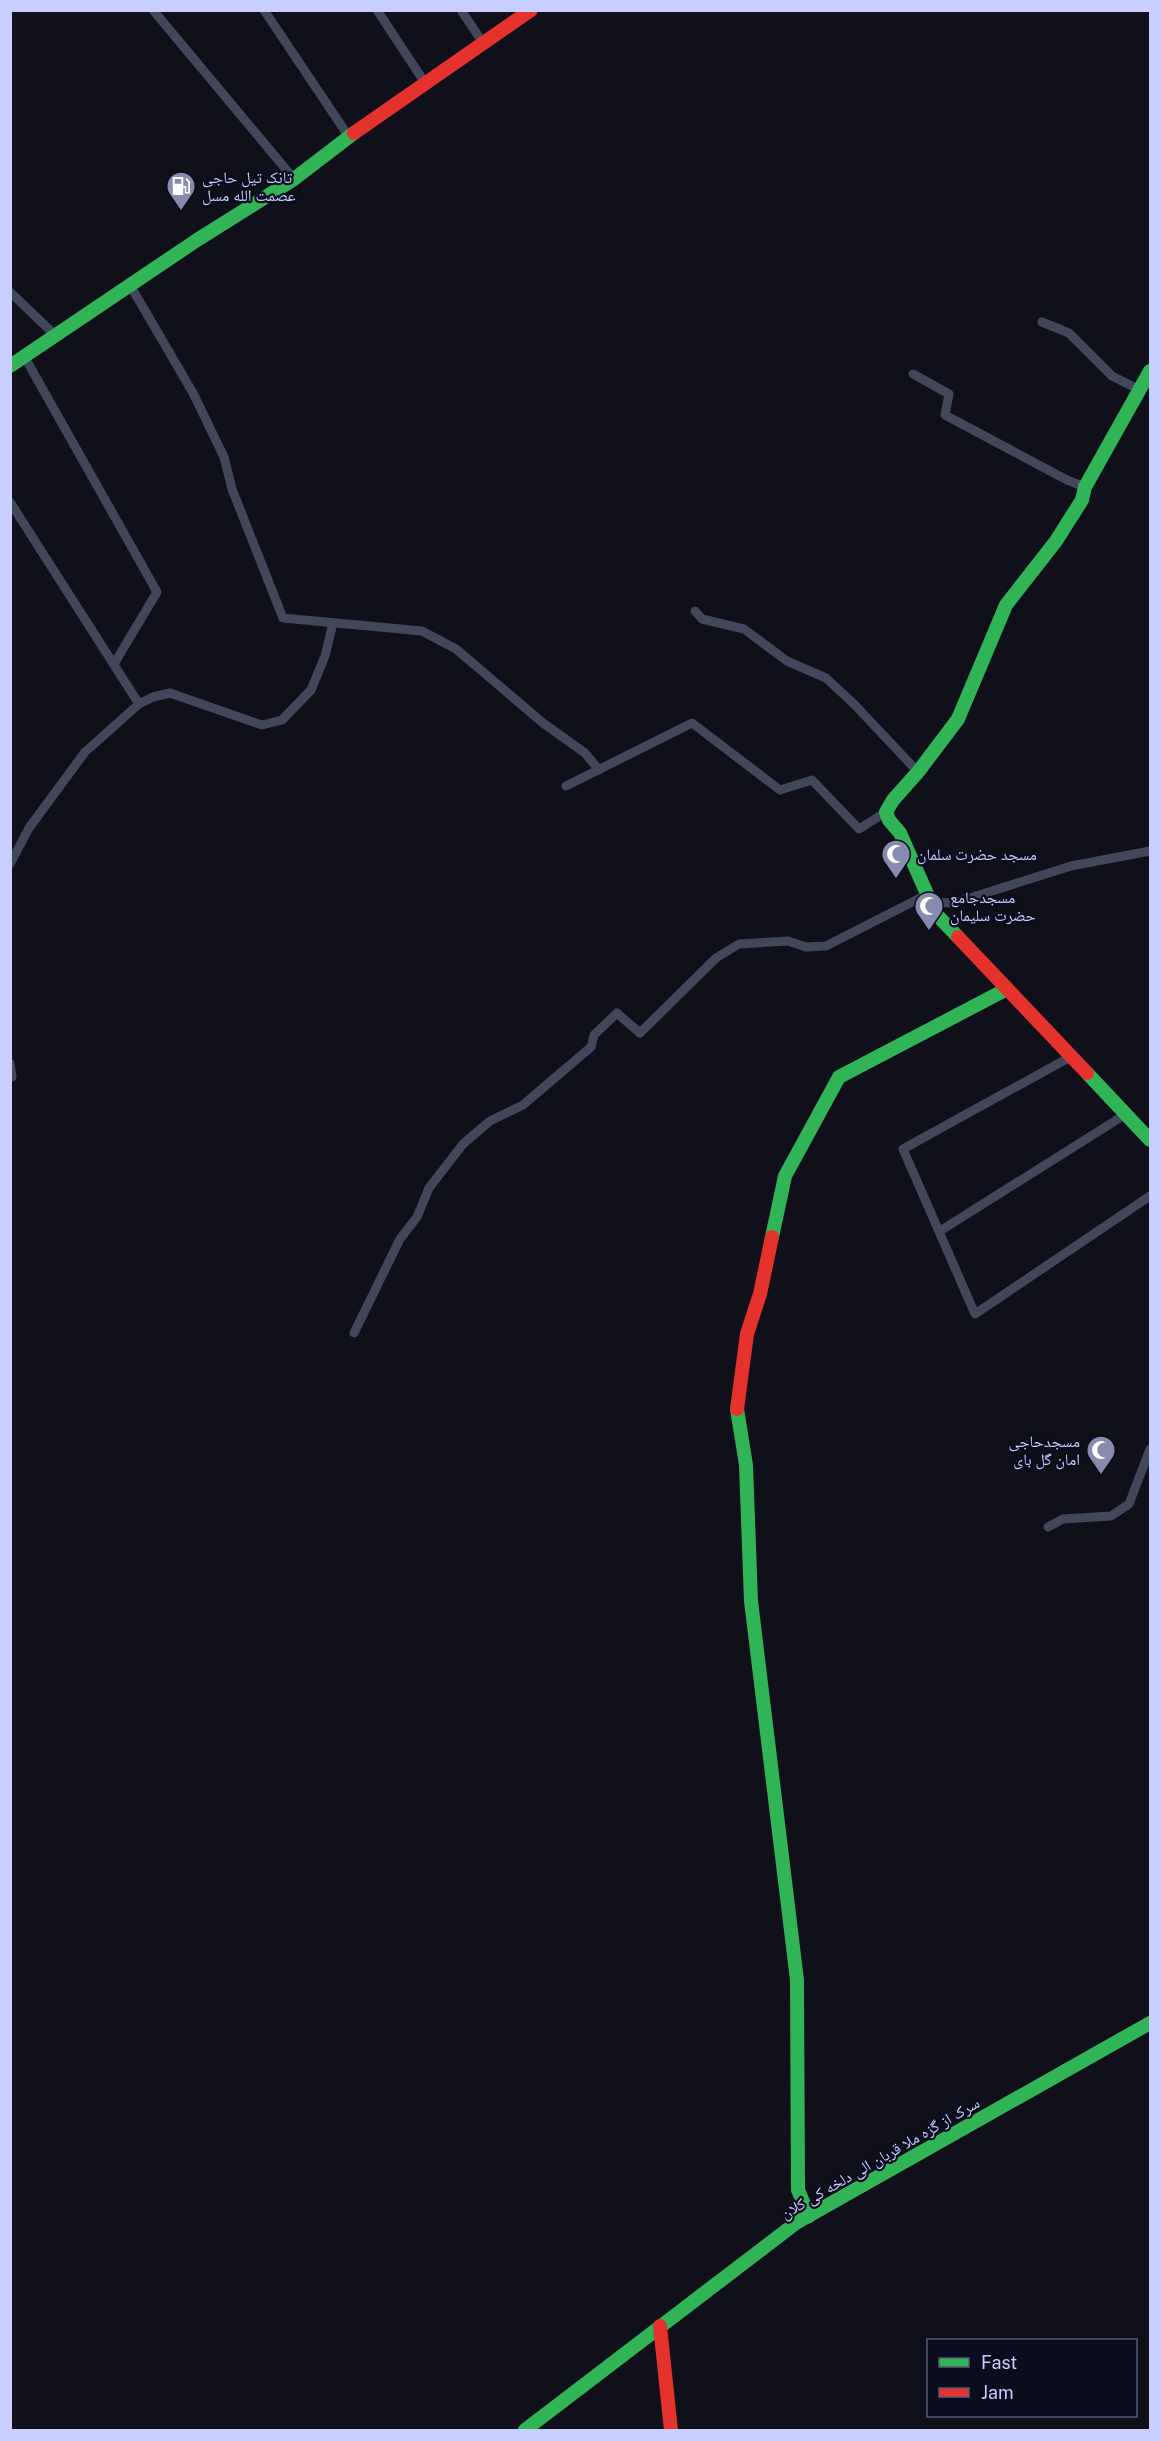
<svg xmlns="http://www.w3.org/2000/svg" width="1161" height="2441" viewBox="0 0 1161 2441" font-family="'Public Sans','Noto Naskh Arabic',sans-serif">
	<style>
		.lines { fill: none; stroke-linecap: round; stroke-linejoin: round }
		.street { stroke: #42475b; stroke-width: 9 }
		.fast { stroke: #30b455; stroke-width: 14 }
		.jam { stroke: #e5322d; stroke-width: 14 }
		.labels { text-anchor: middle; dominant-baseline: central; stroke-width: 4.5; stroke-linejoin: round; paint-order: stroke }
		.poi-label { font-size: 16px; fill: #c8ceff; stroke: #0b0c1e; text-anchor: start }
		.street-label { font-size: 16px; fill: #c8ceff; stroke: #0b0c1e }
	</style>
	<rect width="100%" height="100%" fill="#0f101a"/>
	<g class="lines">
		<g class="street">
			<path d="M 153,10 L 294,179"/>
			<path d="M 264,10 L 349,137"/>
			<path d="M 377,10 L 425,83"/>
			<path d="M 461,10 L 483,43"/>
			<path d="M 130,285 L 193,393 L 224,457 L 232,489 L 283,618 L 422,631 L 456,649 L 543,723 L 585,753 L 599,770"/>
			<path d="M 10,292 L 55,335"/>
			<path d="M 1042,322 L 1069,333 L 1112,376 L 1140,390"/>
			<path d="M 24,356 L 157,592 L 114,664"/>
			<path d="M 913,374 L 949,394 L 945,415 L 1067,480 L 1085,487"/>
			<path d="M 10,502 L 139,704"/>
			<path d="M 695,611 L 702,619 L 744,629 L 787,661 L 826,678 L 854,704 L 918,772"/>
			<path d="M 566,786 L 692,723 L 780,790 L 812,780 L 859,829 L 886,812"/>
			<path d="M 10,864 L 29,828 L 85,752 L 139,704 L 153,697 L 170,693 L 262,725 L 282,720 L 311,690 L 325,656 L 333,623"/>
			<path d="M 930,902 L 954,903 L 1071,866 L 1150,851"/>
			<path d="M 1072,1056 L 903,1149 L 975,1314 L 1150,1196"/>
			<path d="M 10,1063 L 12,1077"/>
			<path d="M 940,1231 L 1126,1114"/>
			<path d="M 354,1333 L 400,1239 L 417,1217 L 429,1188 L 463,1144 L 490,1121 L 523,1105 L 591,1047 L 594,1035 L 617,1013 L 640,1033 L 716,958 L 739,944 L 788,941 L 806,947 L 826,946 L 926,895"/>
			<path d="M 1048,1527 L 1063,1519 L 1111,1516 L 1129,1504 L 1150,1449"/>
		</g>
		<g class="fast">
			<path d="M 10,366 L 197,240 L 294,179 L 354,133"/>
			<path d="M 958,937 L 936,914 L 900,833 L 889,820 L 886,812 L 893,800 L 918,772 L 958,719 L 1006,605 L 1056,541 L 1082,500 L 1085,487 L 1150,371"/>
			<path d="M 1087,1073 L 1150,1140"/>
			<path d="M 772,1237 L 785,1176 L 839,1077 L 1007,989"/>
			<path d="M 737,1409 L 746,1465 L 751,1601 L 797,1980 L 798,2190 L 809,2216"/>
			<path d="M 525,2430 L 796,2223 L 1150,2023"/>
		</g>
		<g class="jam">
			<path d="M 354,133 L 531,10"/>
			<path d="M 958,937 L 1087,1073"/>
			<path d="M 737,1409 L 747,1334 L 760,1294 L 772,1237"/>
			<path d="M 660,2326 L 671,2430"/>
		</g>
	</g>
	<defs>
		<g id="fuel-pin" transform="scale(1.5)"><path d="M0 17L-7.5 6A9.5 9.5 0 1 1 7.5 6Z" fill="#878caf" stroke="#0b0c1e"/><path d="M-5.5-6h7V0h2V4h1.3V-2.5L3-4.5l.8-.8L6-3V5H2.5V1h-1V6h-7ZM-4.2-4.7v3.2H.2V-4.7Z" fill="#fff"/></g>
		<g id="mosque-pin" transform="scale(1.5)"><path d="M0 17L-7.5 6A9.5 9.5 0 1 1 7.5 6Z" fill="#878caf" stroke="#0b0c1e"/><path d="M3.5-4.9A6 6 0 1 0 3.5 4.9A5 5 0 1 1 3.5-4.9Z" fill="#fff"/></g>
	</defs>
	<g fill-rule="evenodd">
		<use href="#fuel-pin" x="181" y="186"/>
		<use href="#mosque-pin" x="896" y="854"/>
		<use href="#mosque-pin" x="929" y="906"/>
		<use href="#mosque-pin" x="1101" y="1450"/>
	</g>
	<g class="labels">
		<g class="poi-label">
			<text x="202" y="177">تانک تیل حاجی<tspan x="202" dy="18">عصمت الله مسل</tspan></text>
			<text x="917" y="854">مسجد حضرت سلمان</text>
			<text x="950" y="897">مسجدجامع<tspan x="950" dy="18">حضرت سلیمان</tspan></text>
			<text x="1080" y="1441" text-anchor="end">مسجدحاجی<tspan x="1080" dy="18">امان گل بای</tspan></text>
		</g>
		<g class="street-label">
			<text transform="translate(880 2158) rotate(-30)">سرک از گزه ملا قربان الی دلخه کی کلان</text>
		</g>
	</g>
	<rect width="1161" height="2441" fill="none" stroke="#c8ceff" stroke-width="24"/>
	<rect x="927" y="2339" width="210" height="78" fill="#0b0c1e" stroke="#575a78" stroke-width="1.5"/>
	<rect x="939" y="2358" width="30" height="9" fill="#30b455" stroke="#575a78" stroke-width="1.5"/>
	<text x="981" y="2369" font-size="18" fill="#c8ceff">Fast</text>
	<rect x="939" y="2388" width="30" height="9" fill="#e5322d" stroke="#575a78" stroke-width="1.5"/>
	<text x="981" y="2399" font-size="18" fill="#c8ceff">Jam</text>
</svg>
